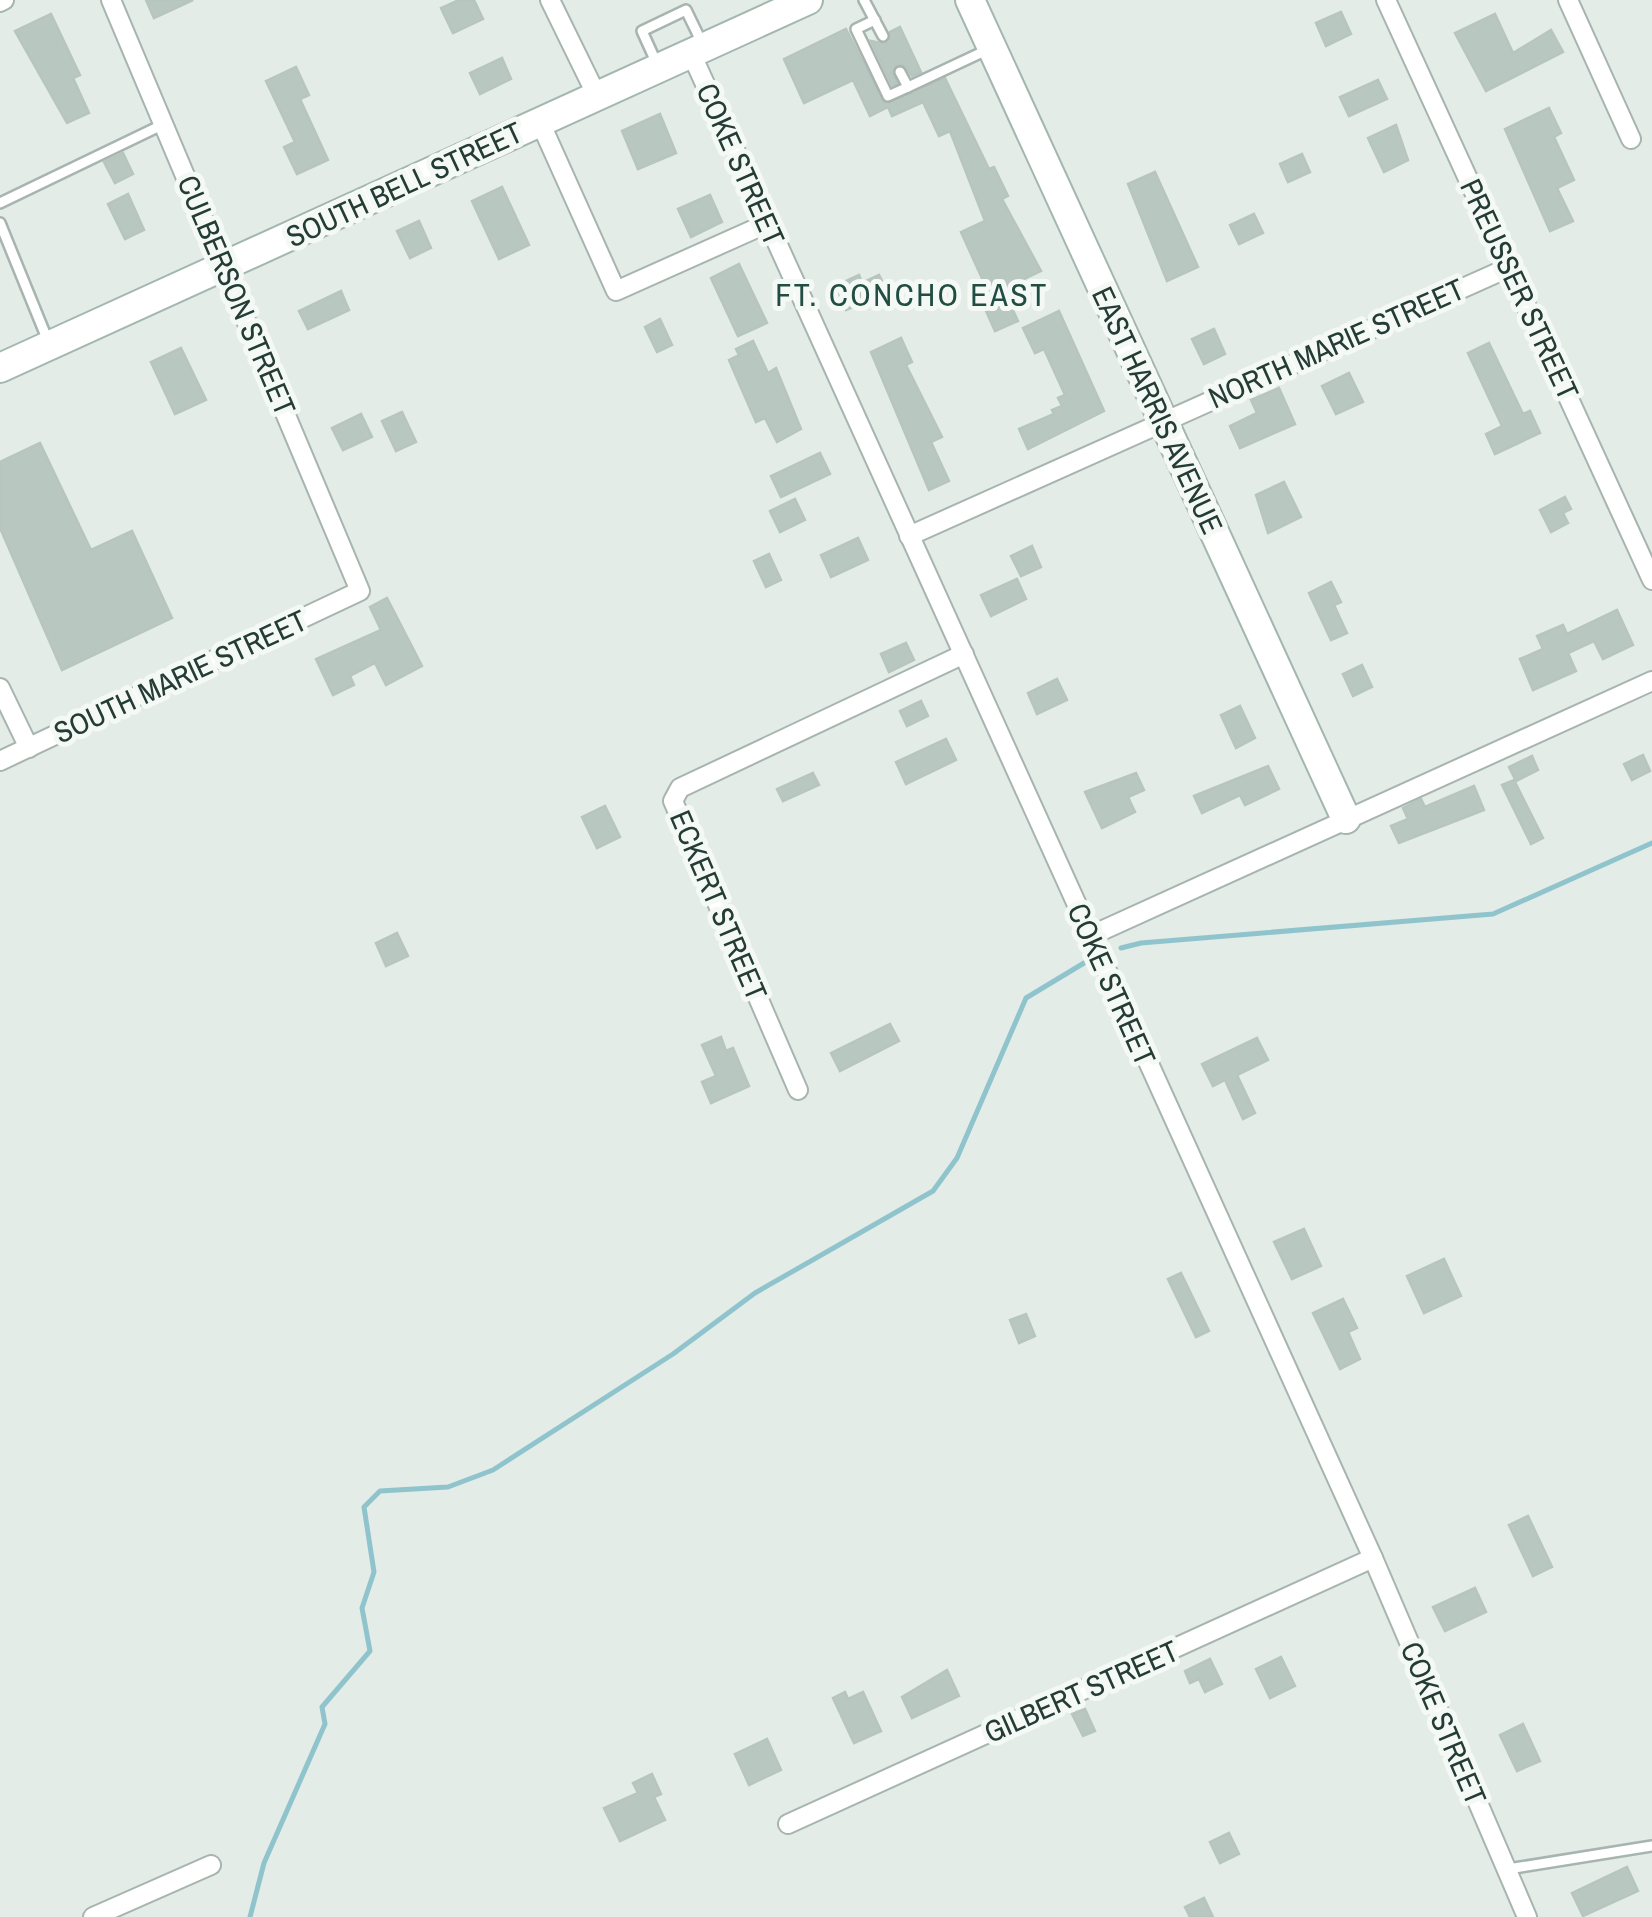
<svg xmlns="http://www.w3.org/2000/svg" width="1652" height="1917" viewBox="0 0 1652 1917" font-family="'Archivo Narrow',sans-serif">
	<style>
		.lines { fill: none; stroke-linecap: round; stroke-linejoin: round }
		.stream { stroke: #90c4cc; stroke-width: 5 }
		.building { fill: #b9c7c1; stroke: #b7c5bf; stroke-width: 2.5 }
		.lane-casing { stroke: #a7b4af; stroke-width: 14 }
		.street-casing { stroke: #a7b4af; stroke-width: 22 }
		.secondary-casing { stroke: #a3b7b0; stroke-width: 32 }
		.lane { stroke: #fff; stroke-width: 9 }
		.street { stroke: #fff; stroke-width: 18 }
		.secondary { stroke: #fff; stroke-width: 28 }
		.labels { text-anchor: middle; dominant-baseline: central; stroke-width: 10; stroke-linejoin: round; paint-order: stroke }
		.street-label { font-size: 30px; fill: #253c36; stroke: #f4f9f6 }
		.neighbourhood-label { font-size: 32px; letter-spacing: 2.5px; fill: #224d42; stroke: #f4f9f6 }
	</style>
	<rect width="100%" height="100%" fill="#e4ece8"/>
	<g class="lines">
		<g class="stream">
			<path d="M 1121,948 L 1141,943 L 1493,914 L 1652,843"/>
			<path d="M 250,1917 L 264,1863 L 325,1724 L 322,1707 L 370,1651 L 362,1608 L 374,1572 L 364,1507 L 380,1491 L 448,1487 L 493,1470 L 673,1354 L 755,1293 L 933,1191 L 957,1158 L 1026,998 L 1084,963"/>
		</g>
	</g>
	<g class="building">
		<path d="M 146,0 L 193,0 L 154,18 Z"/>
		<path d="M 459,0 L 474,0 L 483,19 L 453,33 L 441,8 Z"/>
		<path d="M 1341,12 L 1351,34 L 1326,46 L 1316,23 Z"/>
		<path d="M 51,14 L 80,75 L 73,78 L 89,113 L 67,123 L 15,31 Z"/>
		<path d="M 1495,14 L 1513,53 L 1551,30 L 1563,52 L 1486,91 L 1455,33 Z"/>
		<path d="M 900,27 L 921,72 L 912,76 L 905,66 L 897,64 L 892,73 L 897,83 L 892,85 L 871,41 L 886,44 L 890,32 Z"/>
		<path d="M 846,29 L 884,103 L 945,78 L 989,169 L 994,167 L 1008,196 L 1002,199 L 1041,271 L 1003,289 L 1018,321 L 995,331 L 986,311 L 995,307 L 961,232 L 985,221 L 950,131 L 939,136 L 923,102 L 892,116 L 888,107 L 870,116 L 853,80 L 804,103 L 784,59 Z"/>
		<path d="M 502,58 L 511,79 L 480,94 L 470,73 Z"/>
		<path d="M 296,67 L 309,95 L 300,99 L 328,160 L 297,174 L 284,147 L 295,142 L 266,81 Z"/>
		<path d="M 1378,80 L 1387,99 L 1349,116 L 1340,97 Z"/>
		<path d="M 1549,108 L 1561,133 L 1554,137 L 1574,180 L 1557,188 L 1573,221 L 1550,231 L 1505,129 Z"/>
		<path d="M 660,114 L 676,153 L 638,169 L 622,131 Z"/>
		<path d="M 1396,125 L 1408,160 L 1384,172 L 1368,138 Z"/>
		<path d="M 123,153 L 133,174 L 115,183 L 104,162 Z"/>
		<path d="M 1302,154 L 1310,172 L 1288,182 L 1280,164 Z"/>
		<path d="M 1155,172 L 1198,267 L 1167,281 L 1128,184 Z"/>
		<path d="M 502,187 L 529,245 L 499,259 L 472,201 Z"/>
		<path d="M 128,194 L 144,230 L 125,239 L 108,204 Z"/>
		<path d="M 710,195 L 722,222 L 691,237 L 678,209 Z"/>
		<path d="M 1254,214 L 1263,233 L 1239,244 L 1230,225 Z"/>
		<path d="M 419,221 L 431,248 L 410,258 L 397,231 Z"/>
		<path d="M 739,264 L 767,323 L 738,336 L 711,278 Z"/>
		<path d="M 859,275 L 862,283 L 879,275 L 887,291 L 846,310 L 835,286 Z"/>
		<path d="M 341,291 L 349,310 L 308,329 L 299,311 Z"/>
		<path d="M 1059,311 L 1104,411 L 1028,449 L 1019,429 L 1054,414 L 1052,410 L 1062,406 L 1058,398 L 1065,395 L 1044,349 L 1035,353 L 1023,328 Z"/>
		<path d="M 660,319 L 672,345 L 657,352 L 645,327 Z"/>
		<path d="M 1214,329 L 1225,354 L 1204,364 L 1192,339 Z"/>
		<path d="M 901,338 L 912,362 L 906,365 L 942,437 L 931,442 L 949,481 L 929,490 L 871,352 Z"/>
		<path d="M 753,341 L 768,373 L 776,368 L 801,429 L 777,442 L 765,418 L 756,422 L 729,360 L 739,355 L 736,349 Z"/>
		<path d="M 1489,343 L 1523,414 L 1530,411 L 1540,433 L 1495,454 L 1486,434 L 1502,426 L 1468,353 Z"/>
		<path d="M 181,348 L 206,400 L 175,414 L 151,362 Z"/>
		<path d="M 1349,373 L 1363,402 L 1336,414 L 1322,386 Z"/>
		<path d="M 1279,388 L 1295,424 L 1240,448 L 1230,426 L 1257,413 L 1251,400 Z"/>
		<path d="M 402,412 L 416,442 L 396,451 L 382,421 Z"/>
		<path d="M 361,414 L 372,437 L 343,450 L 332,428 Z"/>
		<path d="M 40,443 L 91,550 L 132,531 L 172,618 L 62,670 L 0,528 L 0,462 Z"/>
		<path d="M 820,453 L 830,474 L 781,497 L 771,476 Z"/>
		<path d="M 1284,482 L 1301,517 L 1268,533 L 1256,495 Z"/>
		<path d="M 1565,497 L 1571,509 L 1563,513 L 1568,523 L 1551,532 L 1540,510 Z"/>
		<path d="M 795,499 L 805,520 L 780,532 L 770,511 Z"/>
		<path d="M 858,538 L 868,560 L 831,577 L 821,555 Z"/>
		<path d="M 1032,546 L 1041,567 L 1021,576 L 1011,556 Z"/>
		<path d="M 769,554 L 781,580 L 766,587 L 754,561 Z"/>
		<path d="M 1017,579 L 1026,599 L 991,616 L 981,595 Z"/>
		<path d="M 1331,582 L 1341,602 L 1334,605 L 1347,633 L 1331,640 L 1309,593 Z"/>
		<path d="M 387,598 L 422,666 L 386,685 L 375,663 L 350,676 L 354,685 L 333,695 L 316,659 L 381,630 L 370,607 Z"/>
		<path d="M 1617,610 L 1633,645 L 1603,659 L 1594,641 L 1568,653 L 1576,671 L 1533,690 L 1520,659 L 1543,649 L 1537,636 L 1563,625 L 1567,634 Z"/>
		<path d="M 906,643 L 914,660 L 889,672 L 881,654 Z"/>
		<path d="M 1362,665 L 1372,687 L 1353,696 L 1343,674 Z"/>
		<path d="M 1057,679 L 1067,700 L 1037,714 L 1028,693 Z"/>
		<path d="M 921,701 L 928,716 L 907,726 L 900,711 Z"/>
		<path d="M 1240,706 L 1255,738 L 1236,748 L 1221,715 Z"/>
		<path d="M 946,739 L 956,760 L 906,784 L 896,762 Z"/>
		<path d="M 1643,755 L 1650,771 L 1632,780 L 1624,764 Z"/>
		<path d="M 1532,756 L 1538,770 L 1516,781 L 1509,767 Z"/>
		<path d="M 1268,766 L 1279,789 L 1245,805 L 1240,795 L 1202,813 L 1194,796 Z"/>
		<path d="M 813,773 L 819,785 L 783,801 L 777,789 Z"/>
		<path d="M 1136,773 L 1144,790 L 1128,797 L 1135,812 L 1102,828 L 1085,792 Z"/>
		<path d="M 1514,780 L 1543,838 L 1531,844 L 1502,785 Z"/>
		<path d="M 1474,786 L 1484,810 L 1399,843 L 1391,826 L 1408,819 L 1403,808 L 1421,799 L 1425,807 Z"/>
		<path d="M 605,806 L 620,837 L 597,848 L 582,817 Z"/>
		<path d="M 397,933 L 408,956 L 386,966 L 376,943 Z"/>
		<path d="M 890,1024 L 899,1041 L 840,1071 L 831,1053 Z"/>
		<path d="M 721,1037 L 726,1051 L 733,1048 L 749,1086 L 711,1103 L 702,1082 L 716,1076 L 702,1045 Z"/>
		<path d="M 1257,1038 L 1268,1060 L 1237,1075 L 1255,1113 L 1243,1119 L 1225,1080 L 1213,1086 L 1202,1064 Z"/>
		<path d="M 1304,1229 L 1321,1266 L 1292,1279 L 1274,1242 Z"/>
		<path d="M 1444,1259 L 1461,1296 L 1424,1313 L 1407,1276 Z"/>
		<path d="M 1181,1273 L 1209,1331 L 1196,1337 L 1168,1279 Z"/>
		<path d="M 1343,1299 L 1357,1328 L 1348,1332 L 1360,1359 L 1340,1369 L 1313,1313 Z"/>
		<path d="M 1026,1314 L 1035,1336 L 1019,1343 L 1010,1320 Z"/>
		<path d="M 1528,1516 L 1552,1567 L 1533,1576 L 1509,1525 Z"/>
		<path d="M 1475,1588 L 1486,1612 L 1445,1631 L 1433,1607 Z"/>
		<path d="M 1281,1657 L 1295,1686 L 1270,1698 L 1256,1669 Z"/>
		<path d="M 1210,1659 L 1222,1684 L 1205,1692 L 1199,1679 L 1190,1683 L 1185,1671 Z"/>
		<path d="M 947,1670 L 959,1696 L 912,1718 L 902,1697 Z"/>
		<path d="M 845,1692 L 848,1699 L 863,1692 L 881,1731 L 854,1743 L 833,1698 Z"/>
		<path d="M 1085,1709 L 1095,1731 L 1083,1736 L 1072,1714 Z"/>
		<path d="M 1523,1724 L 1540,1761 L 1517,1771 L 1500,1735 Z"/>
		<path d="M 767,1739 L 781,1770 L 749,1785 L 735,1754 Z"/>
		<path d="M 652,1774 L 661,1794 L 654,1797 L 665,1820 L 620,1841 L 604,1808 L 638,1793 L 633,1783 Z"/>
		<path d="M 1229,1833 L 1239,1854 L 1220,1863 L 1210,1842 Z"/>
		<path d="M 1627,1867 L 1638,1891 L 1583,1916 L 1572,1893 Z"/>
		<path d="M 1204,1898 L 1213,1917 L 1190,1917 L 1185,1907 Z"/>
	</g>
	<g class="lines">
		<g class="lane-casing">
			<g id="lane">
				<path d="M 864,0 L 883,36"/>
				<path d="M 875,20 L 856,29 L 888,96 L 908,87"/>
				<path d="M 657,64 L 642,31 L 686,10 L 703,45"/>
				<path d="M 900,72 L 908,87 L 989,49"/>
				<path d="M 0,203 L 164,124"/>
				<path d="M 0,223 L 48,341"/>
				<path d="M 1508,1869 L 1652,1846"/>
			</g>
		</g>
		<g class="street-casing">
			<g id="street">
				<path d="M 550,0 L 597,96"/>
				<path d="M 1386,0 L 1652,580"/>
				<path d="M 1568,0 L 1631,139"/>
				<path d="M 0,2 L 4,0"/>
				<path d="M 691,53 L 1373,1558 L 1527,1917"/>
				<path d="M 540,122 L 616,291 L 768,223"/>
				<path d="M 909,536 L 1510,267"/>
				<path d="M 0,688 L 29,748"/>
				<path d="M 0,761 L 360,591 L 111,0"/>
				<path d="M 1090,936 L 1652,681"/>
				<path d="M 798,1090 L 673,801 L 680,788 L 964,654"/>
				<path d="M 788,1824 L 1373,1558"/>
				<path d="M 93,1917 L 211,1865"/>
			</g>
		</g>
		<g class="secondary-casing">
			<g id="secondary">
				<path d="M 970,0 L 1346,819"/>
				<path d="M 0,368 L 808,0"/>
			</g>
		</g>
		<use href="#lane" class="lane"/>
		<use href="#street" class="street"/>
		<use href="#secondary" class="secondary"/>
	</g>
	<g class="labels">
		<g class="street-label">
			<text transform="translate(741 164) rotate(66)">COKE STREET</text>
			<text transform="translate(404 184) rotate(-25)">SOUTH BELL STREET</text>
			<text transform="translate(1520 289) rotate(65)">PREUSSER STREET</text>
			<text transform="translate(237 295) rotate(67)">CULBERSON STREET</text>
			<text transform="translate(1336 343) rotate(-24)">NORTH MARIE STREET</text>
			<text transform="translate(1158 410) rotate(65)">EAST HARRIS AVENUE</text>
			<text transform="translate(180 676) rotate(-25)">SOUTH MARIE STREET</text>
			<text transform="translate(719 905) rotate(67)">ECKERT STREET</text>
			<text transform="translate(1112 984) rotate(66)">COKE STREET</text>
			<text transform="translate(1081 1691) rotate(-24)">GILBERT STREET</text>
			<text transform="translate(1444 1723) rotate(67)">COKE STREET</text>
		</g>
		<g class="neighbourhood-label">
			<text x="912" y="294">FT. CONCHO EAST</text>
		</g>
	</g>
</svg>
